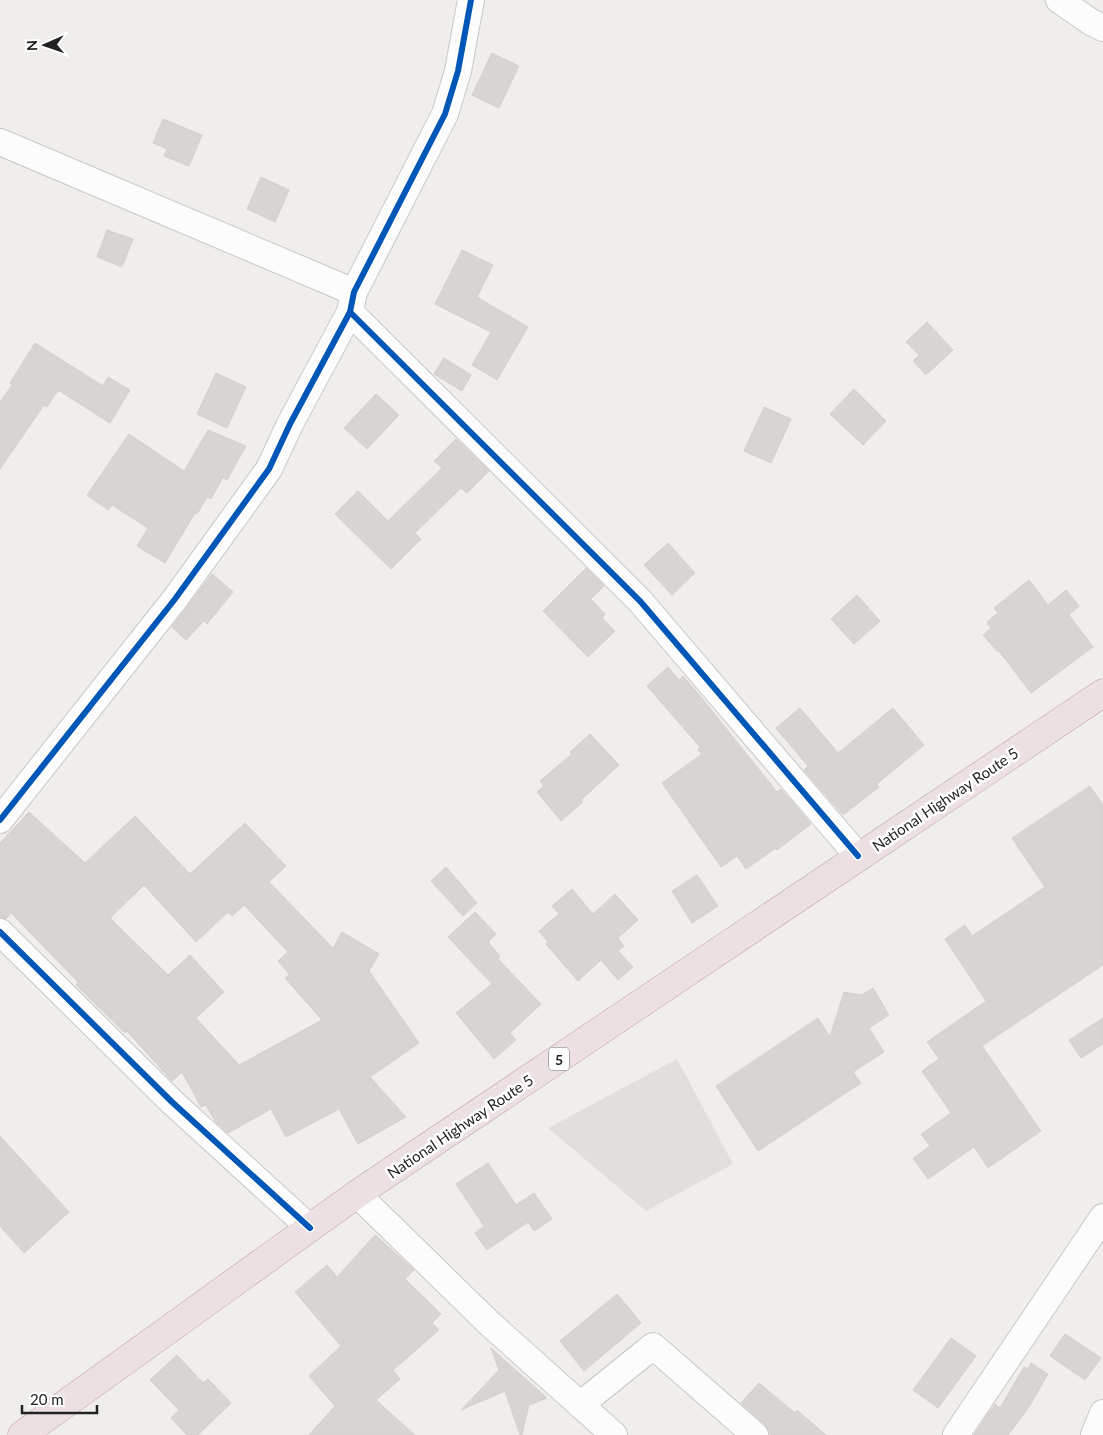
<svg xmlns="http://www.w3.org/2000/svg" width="1103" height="1435" viewBox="0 0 1103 1435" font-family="Lato,sans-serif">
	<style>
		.parking { fill: #e0dfde }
		.building { fill: #d7d4d2; stroke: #d3d0cc; fill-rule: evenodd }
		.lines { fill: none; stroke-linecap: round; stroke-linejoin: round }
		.street-casing { stroke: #c9c8c7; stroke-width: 28 }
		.highway-casing { stroke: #c5a2ac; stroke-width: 29 }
		.street { stroke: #fdfcfc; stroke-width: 26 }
		.highway { stroke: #ece0e2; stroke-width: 28 }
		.cycleway-casing { stroke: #fff; stroke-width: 9 }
		.cycleway { stroke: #0057b8; stroke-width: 6 }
		.labels { text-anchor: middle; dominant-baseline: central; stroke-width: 5; stroke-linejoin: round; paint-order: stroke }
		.shield { fill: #fff; stroke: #646464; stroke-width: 1 }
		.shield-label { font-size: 14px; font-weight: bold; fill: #222 }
		.street-label { font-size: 15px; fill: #222; stroke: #fff }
	</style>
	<rect width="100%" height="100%" fill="#f0eeeb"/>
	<path class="parking" d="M 677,1059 L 733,1164 L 646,1211 L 548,1128 Z"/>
	<g class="building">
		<path d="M 492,53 L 519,66 L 499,108 L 472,95 Z"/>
		<path d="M 163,119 L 202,135 L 189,166 L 164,156 L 167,149 L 153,143 Z"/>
		<path d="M 261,177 L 289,190 L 275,222 L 247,209 Z"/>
		<path d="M 107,230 L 133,239 L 122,267 L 97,257 Z"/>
		<path d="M 462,250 L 493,265 L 477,297 L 528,327 L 497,380 L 472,365 L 491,332 L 435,304 Z"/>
		<path d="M 927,322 L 953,350 L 926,375 L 913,361 L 919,355 L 906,342 Z"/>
		<path d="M 35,343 L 103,386 L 108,377 L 130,390 L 110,423 L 58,390 L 47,407 L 44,405 L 0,469 L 0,402 L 12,385 L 10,383 Z"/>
		<path d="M 444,358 L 471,375 L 462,391 L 434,374 Z"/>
		<path d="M 216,373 L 246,387 L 227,428 L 197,414 Z"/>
		<path d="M 854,389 L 886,421 L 863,445 L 830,414 Z"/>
		<path d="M 376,394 L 399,415 L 367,449 L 344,428 Z"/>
		<path d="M 764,407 L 791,419 L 771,463 L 744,451 Z"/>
		<path d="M 208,430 L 246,446 L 227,480 L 223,477 L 211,499 L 207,497 L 197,514 L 195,513 L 165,563 L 137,546 L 148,528 L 112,505 L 108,510 L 87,495 L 129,434 L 184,471 Z"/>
		<path d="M 456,439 L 489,471 L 467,493 L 461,488 L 415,533 L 421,539 L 391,569 L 335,514 L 358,491 L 388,521 L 442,468 L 434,461 Z"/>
		<path d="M 668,543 L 695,573 L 672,595 L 644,565 Z"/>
		<path d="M 586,568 L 604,586 L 591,599 L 605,614 L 602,618 L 615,631 L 588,657 L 543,611 Z"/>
		<path d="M 212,574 L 233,592 L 207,624 L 204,621 L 186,640 L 172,627 Z"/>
		<path d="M 1029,580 L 1048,605 L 1066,590 L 1079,606 L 1069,615 L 1093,647 L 1031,693 L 999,651 L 998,652 L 983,635 L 991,628 L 987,622 L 998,613 L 994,608 Z"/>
		<path d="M 857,595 L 880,621 L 854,644 L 831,619 Z"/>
		<path d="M 668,667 L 679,680 L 683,676 L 701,697 L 777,792 L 781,789 L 811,824 L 777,850 L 776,848 L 746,869 L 737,856 L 721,867 L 662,783 L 702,754 L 698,750 L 700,747 L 647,686 Z"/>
		<path d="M 800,708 L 838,753 L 893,708 L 924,745 L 877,784 L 879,787 L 843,815 L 804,770 L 808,766 L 776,728 Z"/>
		<path d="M 590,734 L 619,765 L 581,800 L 583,802 L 561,821 L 537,792 L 544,786 L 540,781 L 572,754 L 570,752 Z"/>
		<path d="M 1090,786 L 1103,805 L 1103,965 L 982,1046 L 1041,1131 L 988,1168 L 974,1147 L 928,1179 L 913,1158 L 930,1146 L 921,1134 L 951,1113 L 922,1071 L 939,1059 L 927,1042 L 986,1001 L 945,939 L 965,925 L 972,936 L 1045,887 L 1012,838 Z"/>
		<path d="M 29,812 L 85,863 L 135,816 L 190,874 L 245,823 L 286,866 L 269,882 L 333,948 L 342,932 L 379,954 L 369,971 L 419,1043 L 370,1077 L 406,1117 L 358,1144 L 339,1109 L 286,1137 L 271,1109 L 228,1133 L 215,1121 L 206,1105 L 201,1107 L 182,1072 L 172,1081 L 127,1031 L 125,1033 L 76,985 L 78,982 L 11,913 L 6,919 L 0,917 L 0,843 ZM 144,885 L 196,942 L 228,912 L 232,916 L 244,905 L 288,952 L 278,961 L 290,975 L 285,978 L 322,1020 L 239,1065 L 196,1018 L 224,992 L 190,955 L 168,975 L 110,918 Z"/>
		<path d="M 446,867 L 477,903 L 463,916 L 431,881 Z"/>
		<path d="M 697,875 L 718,906 L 692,923 L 672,891 Z"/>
		<path d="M 572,889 L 593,914 L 615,894 L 638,920 L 618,938 L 624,946 L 618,951 L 633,967 L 618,980 L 601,960 L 578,981 L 546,944 L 548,942 L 539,931 L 559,914 L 552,906 Z"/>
		<path d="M 475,912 L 496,934 L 488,942 L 500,956 L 498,959 L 541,1004 L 510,1033 L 516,1040 L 494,1059 L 456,1013 L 492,984 L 448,937 Z"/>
		<path d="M 873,988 L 889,1015 L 869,1028 L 884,1052 L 853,1072 L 861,1083 L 758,1151 L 716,1086 L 818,1018 L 830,1037 L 844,992 L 862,995 Z"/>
		<path d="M 1103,1018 L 1103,1044 L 1081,1058 L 1069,1040 Z"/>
		<path d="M 0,1136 L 69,1212 L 24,1253 L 0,1226 Z"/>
		<path d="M 488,1163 L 516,1205 L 534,1193 L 552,1219 L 534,1231 L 528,1222 L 487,1250 L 475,1233 L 484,1226 L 456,1184 Z"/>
		<path d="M 375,1235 L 414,1270 L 405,1279 L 441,1314 L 432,1323 L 439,1330 L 393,1370 L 400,1379 L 376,1400 L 415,1435 L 309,1435 L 335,1406 L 309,1376 L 341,1346 L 295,1292 L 327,1265 L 337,1277 Z"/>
		<path d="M 617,1294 L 641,1323 L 584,1371 L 560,1341 Z"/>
		<path d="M 1065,1334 L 1101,1358 L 1085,1380 L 1050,1356 Z"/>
		<path d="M 951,1338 L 976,1356 L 938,1408 L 913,1390 Z"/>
		<path d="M 491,1348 L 547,1398 L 529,1405 L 522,1435 L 520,1435 L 505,1391 L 461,1410 L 499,1370 Z"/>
		<path d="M 177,1355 L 203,1383 L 208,1379 L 231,1403 L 198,1435 L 187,1435 L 171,1418 L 179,1410 L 150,1380 Z"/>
		<path d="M 1031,1363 L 1048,1374 L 1029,1407 L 1008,1435 L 974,1435 L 995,1404 L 1000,1408 L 1024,1367 L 1028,1369 Z"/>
		<path d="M 759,1383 L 795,1413 L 797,1410 L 826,1435 L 772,1435 L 769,1433 L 765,1424 L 741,1403 Z"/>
	</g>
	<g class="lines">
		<g class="street-casing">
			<g id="street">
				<path d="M 1059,0 L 1091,22 L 1103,28"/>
				<path d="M 0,142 L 354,292"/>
				<path d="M 350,312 L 640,601 L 858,856"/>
				<path d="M 0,820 L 175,599 L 269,469 L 290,424 L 350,312 L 354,292 L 445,114 L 458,71 L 471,0"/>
				<path d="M 0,932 L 172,1102 L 310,1228"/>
				<path d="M 357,1194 L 489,1323 L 614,1435"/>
				<path d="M 580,1405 L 653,1346 L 755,1435"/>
				<path d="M 956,1435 L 1103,1217"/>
				<path d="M 1094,1435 L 1103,1413"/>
			</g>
		</g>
		<g class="highway-casing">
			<path id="highway" d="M 22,1435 L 357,1194 L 1103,693"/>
		</g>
		<use href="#street" class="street"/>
		<use href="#highway" class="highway"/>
		<g class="cycleway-casing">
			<g id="cycleway">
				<path d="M 350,312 L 640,601 L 858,856"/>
				<path d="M 0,820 L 175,599 L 269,469 L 290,424 L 350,312 L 354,292 L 445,114 L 458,71 L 471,0"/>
				<path d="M 0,932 L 172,1102 L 310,1228"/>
			</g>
		</g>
		<use href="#cycleway" class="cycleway"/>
	</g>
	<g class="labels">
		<rect class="shield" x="549" y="1047.5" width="20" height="23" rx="4"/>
		<g class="shield-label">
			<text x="559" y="1059">5</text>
		</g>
		<g class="street-label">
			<text transform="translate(945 799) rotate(-34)">National Highway Route 5</text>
			<text transform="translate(460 1126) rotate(-34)">National Highway Route 5</text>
		</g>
	</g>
	<g transform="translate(45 45) rotate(268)" stroke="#ffffff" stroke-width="4" paint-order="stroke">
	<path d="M0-4L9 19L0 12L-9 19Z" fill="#222222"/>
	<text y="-8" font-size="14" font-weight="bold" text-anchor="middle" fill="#222222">N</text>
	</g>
	<path d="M22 1405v8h75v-8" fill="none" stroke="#222222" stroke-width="2.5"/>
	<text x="30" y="1405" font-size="15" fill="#222222" stroke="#ffffff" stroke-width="4" paint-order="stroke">20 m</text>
</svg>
